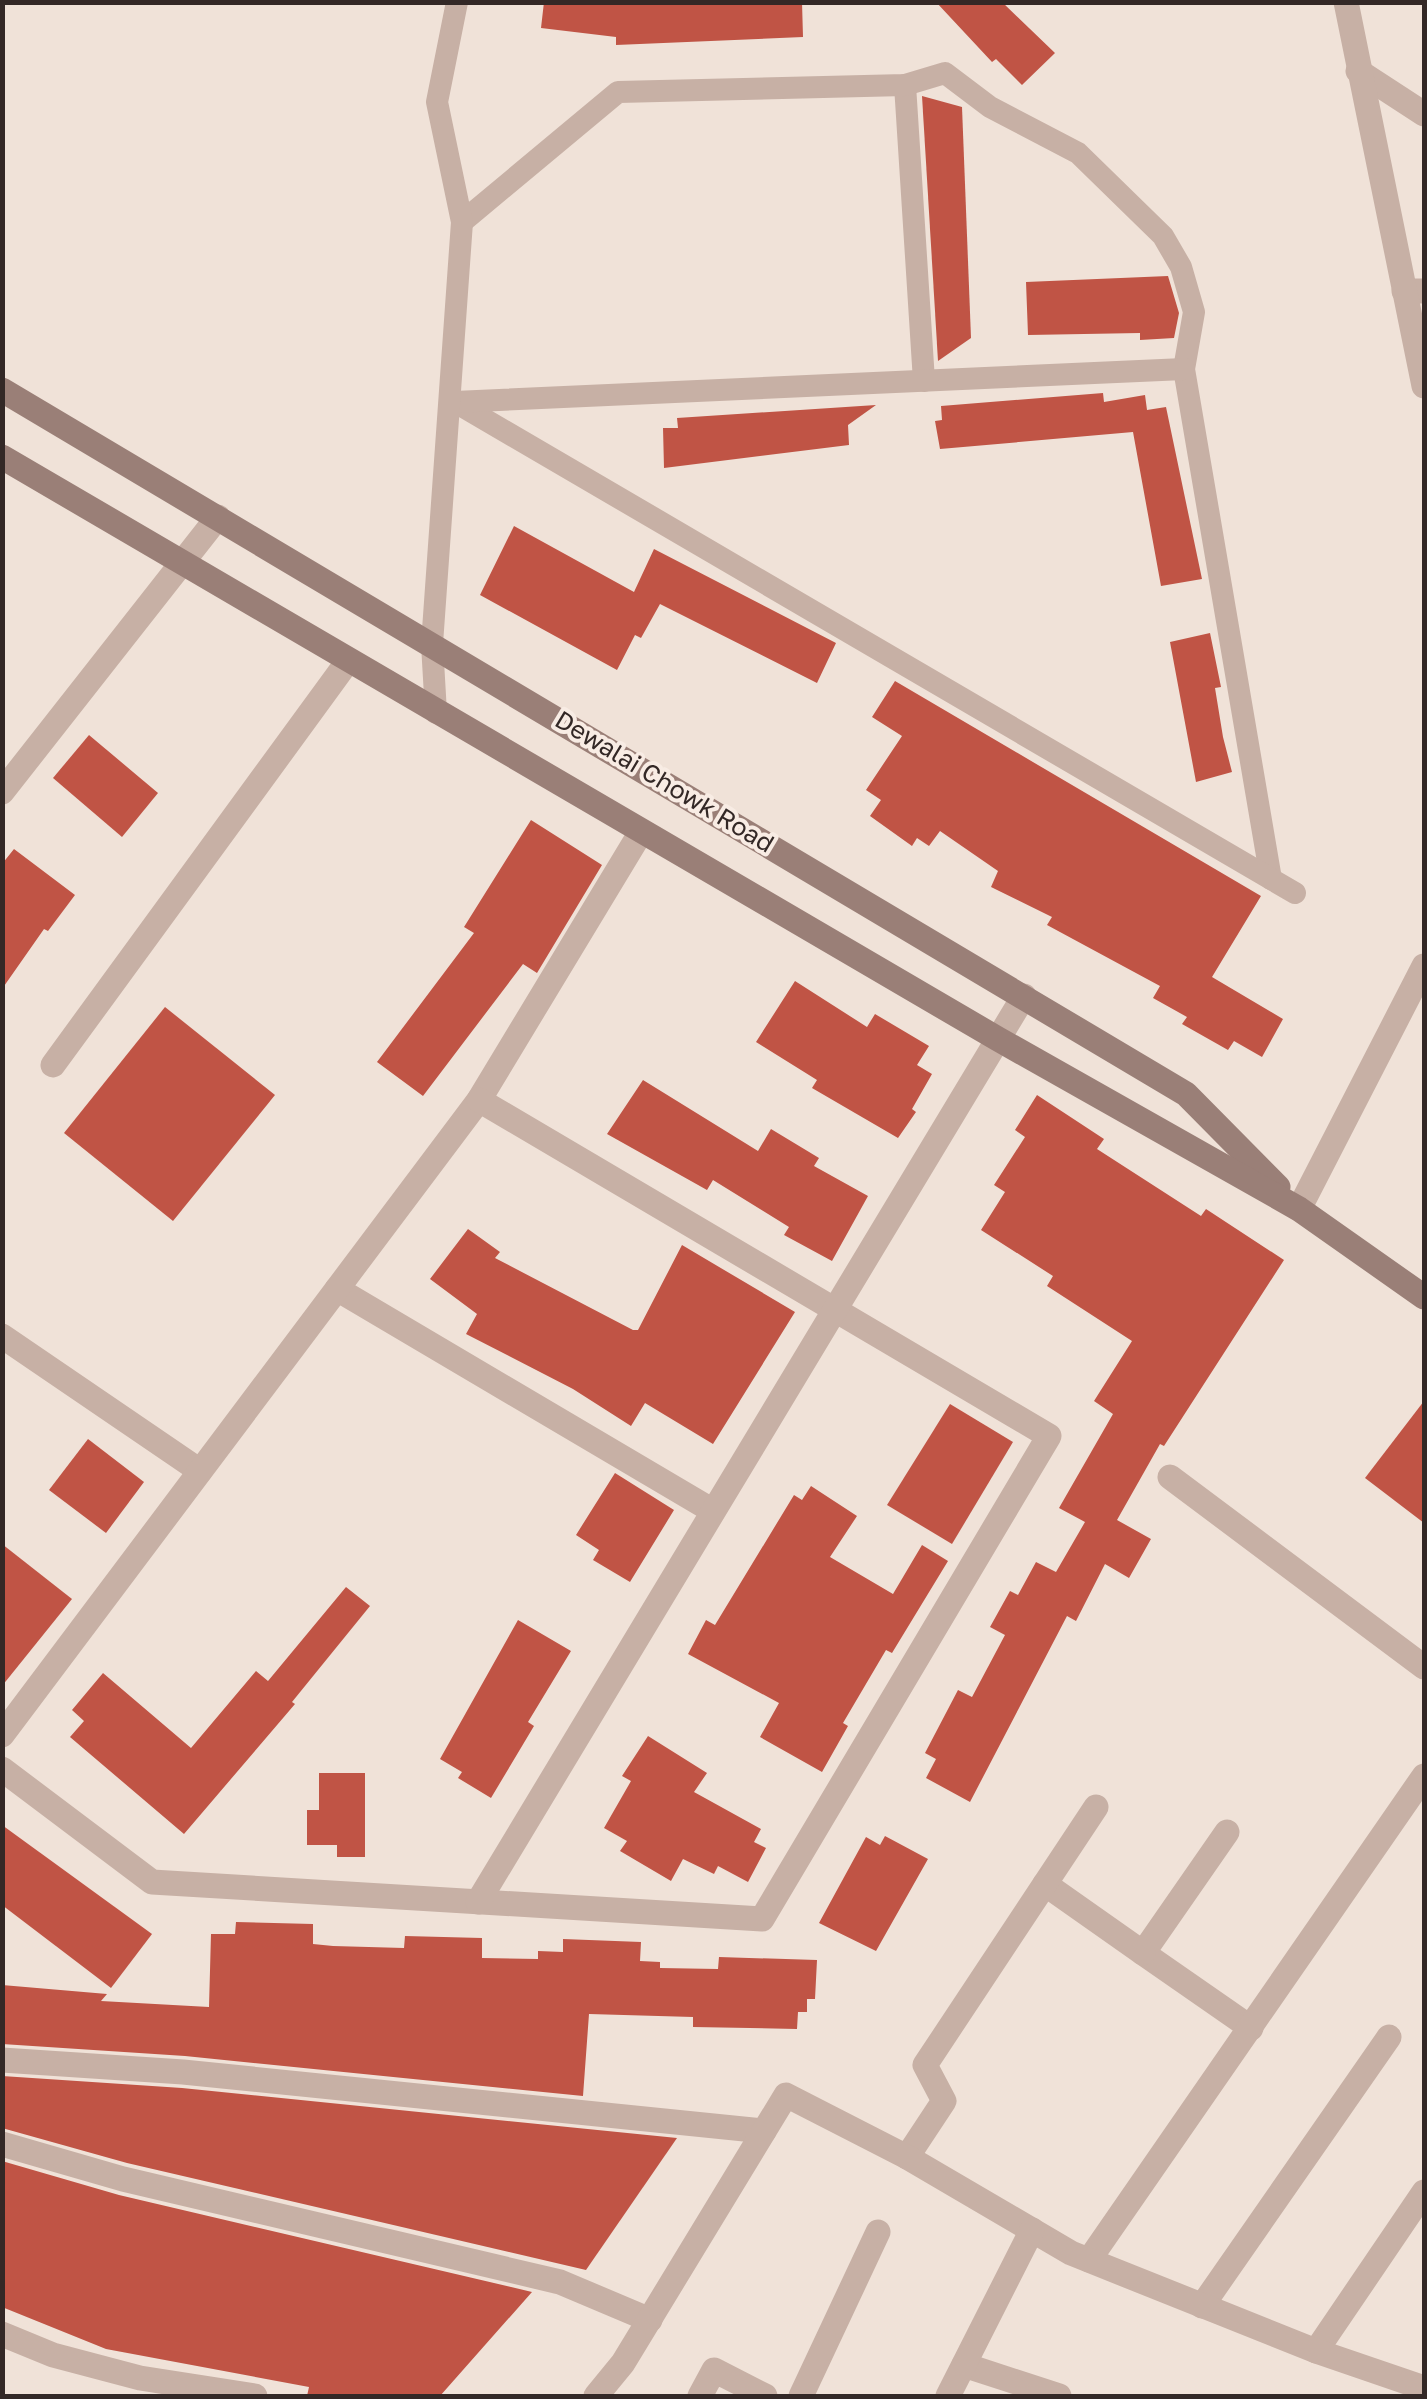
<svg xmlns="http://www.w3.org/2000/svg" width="1427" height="2399" viewBox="0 0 1427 2399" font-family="'Golos Text',sans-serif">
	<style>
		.building { fill: #c05445 }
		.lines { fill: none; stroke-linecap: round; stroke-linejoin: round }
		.service { stroke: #c7b0a5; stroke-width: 22 }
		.minor { stroke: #c7b0a5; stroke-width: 25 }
		.tertiary { stroke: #c7b0a5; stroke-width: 25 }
		.secondary { stroke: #9a7f77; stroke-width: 25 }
		.labels { text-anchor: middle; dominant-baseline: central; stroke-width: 8; stroke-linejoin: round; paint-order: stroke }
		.street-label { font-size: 25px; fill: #332826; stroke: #f8ece4 }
	</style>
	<rect width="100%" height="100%" fill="#f0e2d8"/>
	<g class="building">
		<path d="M 544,2 L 802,2 L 803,37 L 616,45 L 616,37 L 541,28 Z"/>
		<path d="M 936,2 L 1002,2 L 1055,53 L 1022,85 L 996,59 L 992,62 Z"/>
		<path d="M 922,96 L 962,107 L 971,338 L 938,361 Z"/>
		<path d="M 1168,276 L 1179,313 L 1174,338 L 1140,340 L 1140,333 L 1028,335 L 1026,282 Z"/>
		<path d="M 1103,393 L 1104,402 L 1145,395 L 1147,410 L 1166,407 L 1202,579 L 1161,586 L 1133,432 L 940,449 L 935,421 L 942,420 L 941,406 Z"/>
		<path d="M 876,405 L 848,425 L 849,445 L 664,468 L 663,428 L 678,428 L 677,418 Z"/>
		<path d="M 514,526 L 634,592 L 654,549 L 836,643 L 817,683 L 660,604 L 641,638 L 635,635 L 617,670 L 480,595 Z"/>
		<path d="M 1210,633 L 1221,687 L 1215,688 L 1223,737 L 1232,772 L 1196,782 L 1170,642 Z"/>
		<path d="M 895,681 L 1261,896 L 1212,977 L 1283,1019 L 1262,1057 L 1234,1041 L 1228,1050 L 1182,1024 L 1187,1017 L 1153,998 L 1160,986 L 1047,925 L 1052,917 L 991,887 L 998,871 L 940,831 L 929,846 L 917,838 L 912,846 L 870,816 L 881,800 L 866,790 L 902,736 L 872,717 Z"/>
		<path d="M 89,735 L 158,793 L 122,837 L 53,778 Z"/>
		<path d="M 531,820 L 602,865 L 537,973 L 523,964 L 423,1096 L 377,1062 L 474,933 L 464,927 Z"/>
		<path d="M 14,849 L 75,895 L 48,931 L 44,929 L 2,989 L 2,864 Z"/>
		<path d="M 795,981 L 867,1027 L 875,1014 L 929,1046 L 917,1065 L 932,1074 L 912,1109 L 916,1112 L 898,1138 L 812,1088 L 817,1080 L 756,1042 Z"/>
		<path d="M 165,1007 L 275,1095 L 173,1221 L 64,1133 Z"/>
		<path d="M 643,1080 L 758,1151 L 771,1129 L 819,1158 L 814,1166 L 868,1196 L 832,1261 L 784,1235 L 789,1227 L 713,1180 L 707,1190 L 607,1134 Z"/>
		<path d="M 1037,1095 L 1104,1139 L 1097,1149 L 1201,1216 L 1206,1209 L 1284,1260 L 1164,1446 L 1160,1444 L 1117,1520 L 1151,1539 L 1129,1578 L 1105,1564 L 1076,1621 L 1067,1616 L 970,1802 L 926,1778 L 936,1759 L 925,1753 L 958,1690 L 972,1697 L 1005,1635 L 990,1627 L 1010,1591 L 1018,1595 L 1036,1562 L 1056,1572 L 1085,1522 L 1059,1508 L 1113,1414 L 1094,1401 L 1132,1341 L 1047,1286 L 1053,1276 L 981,1230 L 1005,1192 L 994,1185 L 1025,1137 L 1015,1130 Z"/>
		<path d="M 468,1229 L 500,1252 L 495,1258 L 633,1330 L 638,1330 L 682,1245 L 795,1312 L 713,1444 L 645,1403 L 631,1426 L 573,1389 L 466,1334 L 477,1314 L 430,1279 Z"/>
		<path d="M 1424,1401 L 1424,1523 L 1365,1478 Z"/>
		<path d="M 950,1404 L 1013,1442 L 952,1544 L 887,1505 Z"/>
		<path d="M 88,1439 L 144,1482 L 106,1533 L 49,1490 Z"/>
		<path d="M 615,1473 L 674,1510 L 630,1582 L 593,1560 L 599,1550 L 576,1535 Z"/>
		<path d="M 811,1486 L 857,1516 L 830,1557 L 893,1594 L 922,1545 L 948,1561 L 892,1653 L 886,1650 L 843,1723 L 848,1726 L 822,1772 L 760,1737 L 779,1703 L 688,1654 L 706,1620 L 715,1625 L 794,1495 L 802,1500 Z"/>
		<path d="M 2,1544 L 72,1599 L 2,1686 Z"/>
		<path d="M 346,1587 L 370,1606 L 292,1702 L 295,1704 L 184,1834 L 70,1737 L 84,1721 L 72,1710 L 103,1673 L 191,1748 L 256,1671 L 268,1681 Z"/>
		<path d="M 518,1620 L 571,1651 L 528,1722 L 534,1726 L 491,1798 L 458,1778 L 462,1772 L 440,1759 Z"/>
		<path d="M 648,1736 L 707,1773 L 694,1792 L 761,1829 L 754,1842 L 766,1848 L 748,1882 L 718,1866 L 714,1874 L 683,1859 L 671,1881 L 620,1851 L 627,1841 L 604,1828 L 631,1781 L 622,1776 Z"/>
		<path d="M 319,1773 L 365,1773 L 365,1857 L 337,1857 L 337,1845 L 307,1845 L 307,1810 L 319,1810 Z"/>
		<path d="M 2,1825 L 152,1934 L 111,1988 L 2,1905 Z"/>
		<path d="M 885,1836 L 928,1859 L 876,1951 L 819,1923 L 866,1837 L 880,1845 Z"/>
		<path d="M 236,1922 L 313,1924 L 313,1944 L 333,1946 L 404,1948 L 405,1936 L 482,1938 L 482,1958 L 538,1959 L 538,1951 L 563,1952 L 563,1939 L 641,1942 L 640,1961 L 660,1962 L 660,1968 L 718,1969 L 719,1957 L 817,1960 L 815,1999 L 807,1999 L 807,2012 L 798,2012 L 797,2029 L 693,2027 L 693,2017 L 589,2014 L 583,2096 L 185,2056 L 2,2044 L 2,1985 L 107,1994 L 101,2001 L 209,2007 L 211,1934 L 235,1934 Z"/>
		<path d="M 2,2076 L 182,2088 L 677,2138 L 586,2270 L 127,2163 L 2,2128 Z"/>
		<path d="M 2,2161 L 119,2195 L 532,2292 L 440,2396 L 307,2396 L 309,2387 L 106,2349 L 2,2307 Z"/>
	</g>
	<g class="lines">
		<g class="service">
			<path d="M 905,85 L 924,381"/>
			<path d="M 462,222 L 618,92 L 905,85 L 945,73 L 990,107 L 1078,153 L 1163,236 L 1181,267 L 1194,312 L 1184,369 L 1271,879"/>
			<path d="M 455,402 L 1295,893"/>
			<path d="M 455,402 L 1184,369"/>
			<path d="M 436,713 L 432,644 L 462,222 L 437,102 L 457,2"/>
		</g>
		<g class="minor">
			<path d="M 1358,71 L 1424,114"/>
			<path d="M 1404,291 L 1424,291"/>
			<path d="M 2,792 L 218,517"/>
			<path d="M 53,1065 L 348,661"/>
			<path d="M 337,1289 L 713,1511"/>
			<path d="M 2,1336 L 200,1471"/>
			<path d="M 1170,1477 L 1424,1667"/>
			<path d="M 2,1735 L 479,1100 L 641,832"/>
			<path d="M 2,1769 L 152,1882 L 762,1919 L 1049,1436 L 479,1100"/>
			<path d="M 1227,1832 L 1143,1953 L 1251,2028"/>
			<path d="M 1045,1884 L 1143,1953"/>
			<path d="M 478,1902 L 1024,996"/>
			<path d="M 2,2060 L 183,2072 L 764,2131"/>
			<path d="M 2,2144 L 123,2179 L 560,2282 L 650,2320"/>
			<path d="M 907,2157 L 944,2101 L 925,2065 L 1096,1807"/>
			<path d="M 1089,2260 L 1424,1776"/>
			<path d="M 1202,2306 L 1389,2037"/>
			<path d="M 2,2334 L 53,2355 L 140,2378 L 255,2396"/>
			<path d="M 1316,2351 L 1424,2192"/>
			<path d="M 964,2365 L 1059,2396"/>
			<path d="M 596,2396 L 623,2363 L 786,2095 L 907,2157 L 1071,2253 L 1316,2351 L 1424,2388"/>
			<path d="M 700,2396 L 714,2370 L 765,2396"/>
			<path d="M 801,2396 L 878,2232"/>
			<path d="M 948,2396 L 1032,2230"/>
		</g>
		<g class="tertiary">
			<path d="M 1346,2 L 1424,386"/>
			<path d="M 1299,1209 L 1424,966"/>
		</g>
		<g class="secondary">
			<path d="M 2,390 L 1186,1094 L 1278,1187"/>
			<path d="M 2,457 L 998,1039 L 1299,1209 L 1424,1297"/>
		</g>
	</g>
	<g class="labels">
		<g class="street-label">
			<text transform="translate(665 781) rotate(31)">Dewalai Chowk Road</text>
		</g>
	</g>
	<rect width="1427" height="2399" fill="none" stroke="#332826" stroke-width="10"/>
</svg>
